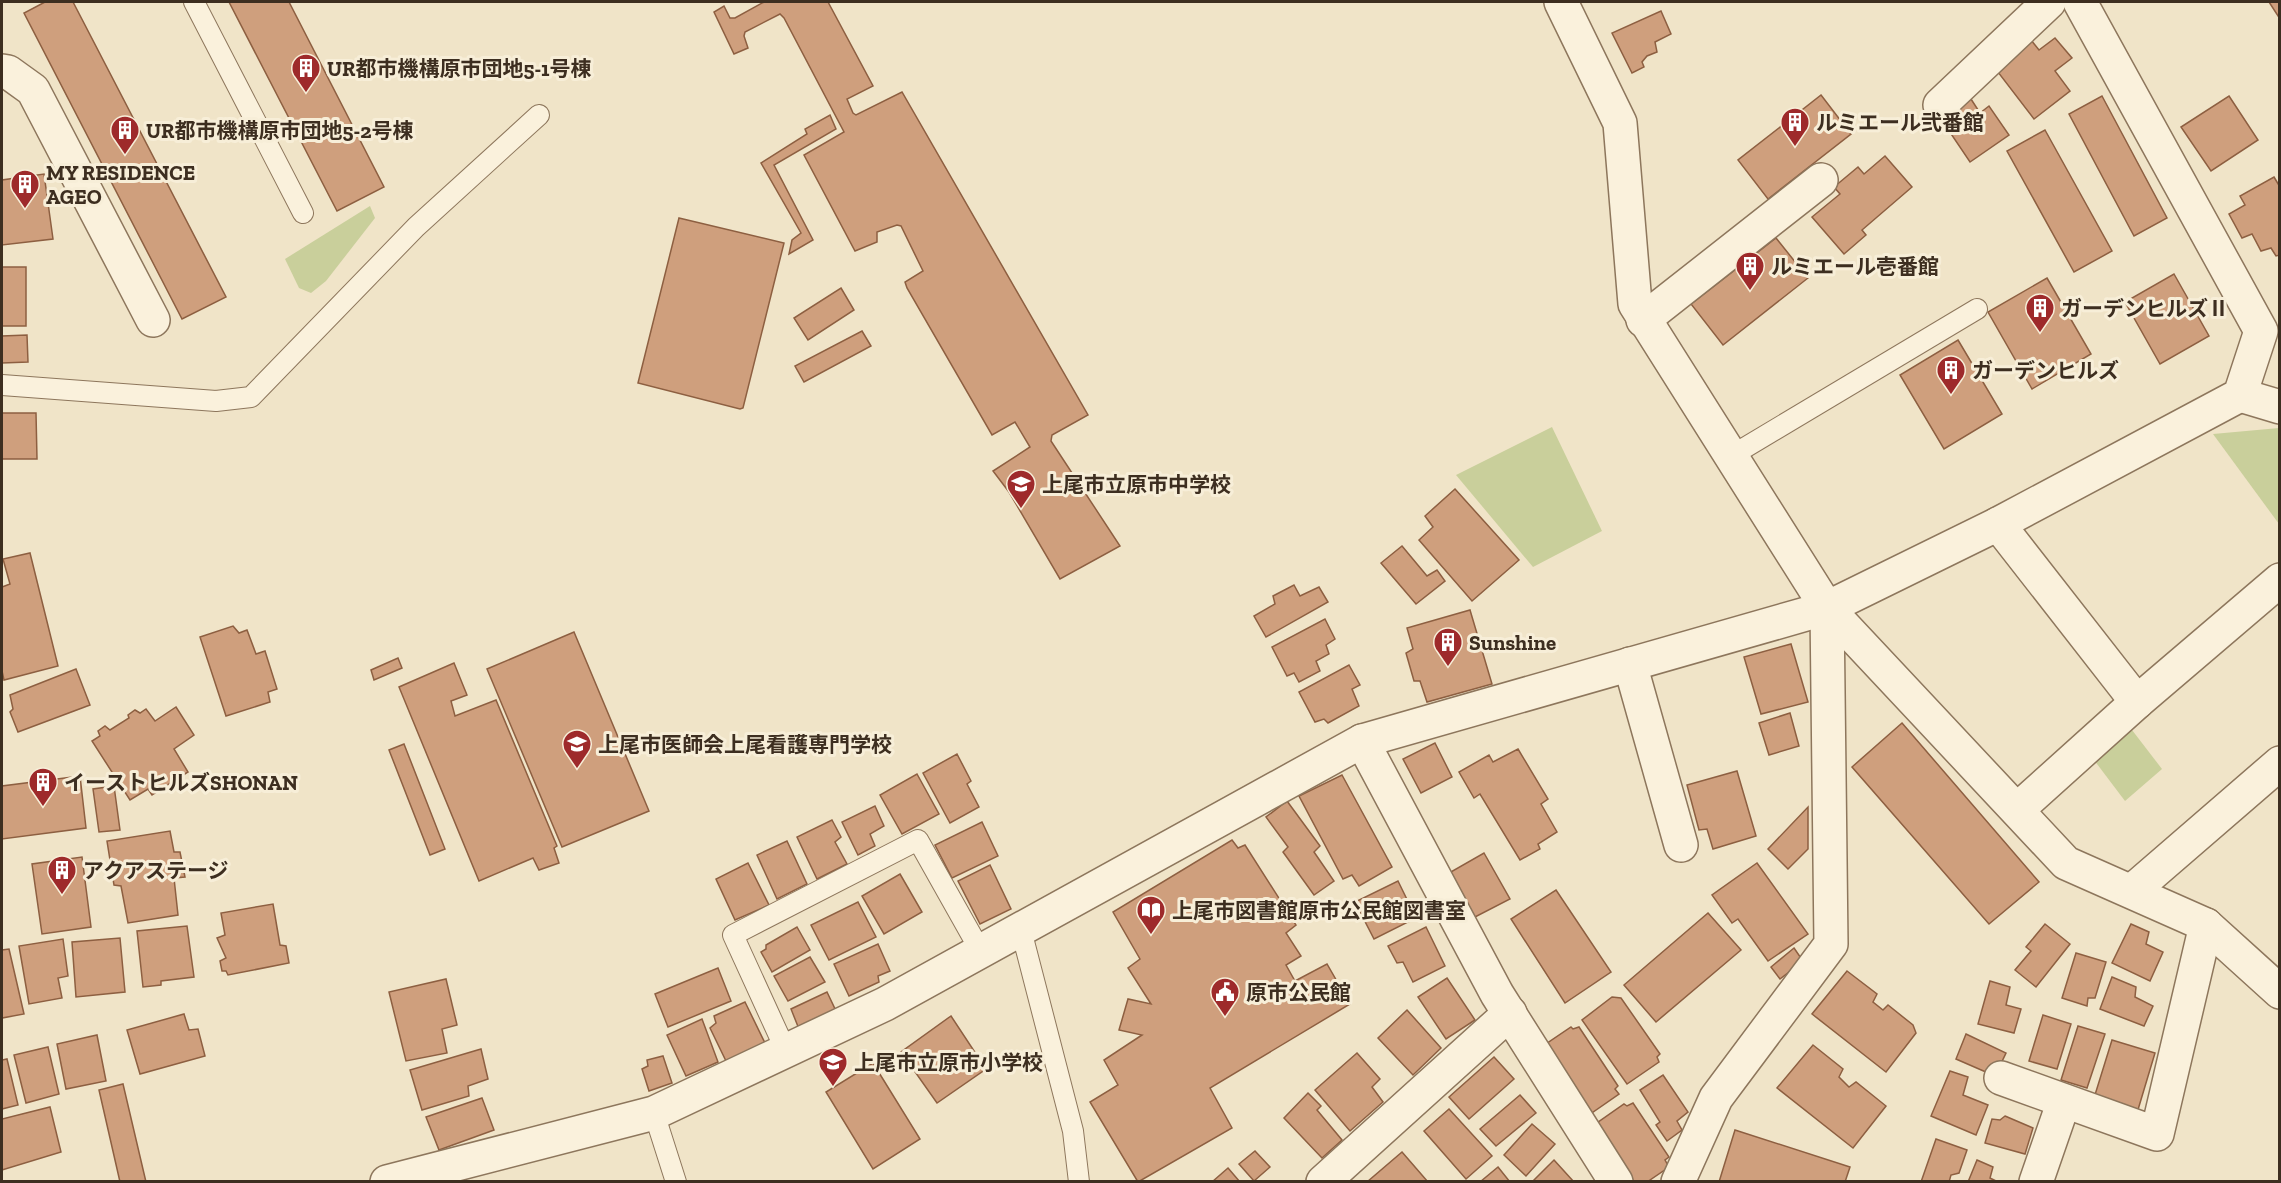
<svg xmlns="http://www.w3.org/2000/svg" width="2281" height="1183" viewBox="0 0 2281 1183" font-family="'Zilla Slab','Noto Sans JP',serif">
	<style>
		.green { fill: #c9cf9b }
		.building { fill: #cf9f7d; stroke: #8d5f41; stroke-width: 1.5 }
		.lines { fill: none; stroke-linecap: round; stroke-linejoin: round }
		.service-casing { stroke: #8d765c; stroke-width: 22 }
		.minor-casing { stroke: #8d765c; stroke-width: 36 }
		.service { stroke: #faf1dc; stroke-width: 20 }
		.minor { stroke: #faf1dc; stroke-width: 33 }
		.labels { text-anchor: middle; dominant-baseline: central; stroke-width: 6; stroke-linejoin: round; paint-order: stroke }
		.poi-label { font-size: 21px; font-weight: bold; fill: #3d2e20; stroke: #f7eed8; text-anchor: start }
	</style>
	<rect width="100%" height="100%" fill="#f0e4c8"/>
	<g class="green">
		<path d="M 370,206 L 375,218 L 326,281 L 311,293 L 299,288 L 285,259 Z"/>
		<path d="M 1552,427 L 1602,531 L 1533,567 L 1456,475 Z"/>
		<path d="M 2279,428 L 2280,428 L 2279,524 L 2213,434 Z"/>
		<path d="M 2132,730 L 2162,769 L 2125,801 L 2094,760 Z"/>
	</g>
	<g class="building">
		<path d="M 45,2 L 73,2 L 226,297 L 182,319 L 24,13 Z"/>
		<path d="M 229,2 L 289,2 L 384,187 L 337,211 Z"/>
		<path d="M 764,2 L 828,2 L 873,86 L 847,99 L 853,113 L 856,115 L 902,92 L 1088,415 L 1052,435 L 1051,441 L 1120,546 L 1060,579 L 1009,492 L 993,471 L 1030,447 L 1015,422 L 992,435 L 907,288 L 905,282 L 923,271 L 901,226 L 897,225 L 877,232 L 877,242 L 855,251 L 804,155 L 844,132 L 784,18 L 780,14 L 745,32 L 744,36 L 748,48 L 734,54 L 714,12 L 724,6 L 730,18 L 735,18 Z"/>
		<path d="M 2269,2 L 2280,2 L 2280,19 Z"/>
		<path d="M 1661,11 L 1671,34 L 1655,42 L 1657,52 L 1647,56 L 1642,62 L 1644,67 L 1632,73 L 1612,33 Z"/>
		<path d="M 2027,35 L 2039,50 L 2055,38 L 2072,58 L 2055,71 L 2070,91 L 2034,119 L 1991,63 Z"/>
		<path d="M 1821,95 L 1851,134 L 1768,199 L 1738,160 Z"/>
		<path d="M 1969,96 L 1980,113 L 1989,106 L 2009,135 L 1970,162 L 1939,116 Z"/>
		<path d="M 2102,96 L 2167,218 L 2134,236 L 2069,114 Z"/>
		<path d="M 2229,96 L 2258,140 L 2211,171 L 2181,127 Z"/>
		<path d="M 830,115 L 836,129 L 774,165 L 813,240 L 789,254 L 792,240 L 801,233 L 761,163 L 807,134 L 805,129 Z"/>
		<path d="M 2045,130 L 2112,251 L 2074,272 L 2007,151 Z"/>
		<path d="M 1885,156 L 1912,187 L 1862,230 L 1866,235 L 1844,254 L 1812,217 L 1840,194 L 1834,187 L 1858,167 L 1864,174 Z"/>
		<path d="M 44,174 L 53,239 L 2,245 L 2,180 Z"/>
		<path d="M 2274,177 L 2280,187 L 2280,255 L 2276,256 L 2271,248 L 2261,251 L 2252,234 L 2242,238 L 2229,214 L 2245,205 L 2240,196 Z"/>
		<path d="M 679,218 L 784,243 L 743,408 L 740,409 L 638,383 Z"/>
		<path d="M 1776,238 L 1808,278 L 1723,345 L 1691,304 Z"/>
		<rect x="2" y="267" width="24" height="59"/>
		<path d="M 2174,274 L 2209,336 L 2160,364 L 2125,302 Z"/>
		<path d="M 2047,278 L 2091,354 L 2032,389 L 1988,312 Z"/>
		<path d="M 841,288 L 854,310 L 808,340 L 794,318 Z"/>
		<path d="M 862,331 L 871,346 L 804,382 L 795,366 Z"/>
		<path d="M 27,335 L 28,362 L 2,363 L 2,336 Z"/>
		<path d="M 1958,340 L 2002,414 L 1944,449 L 1900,375 Z"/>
		<path d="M 2,413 L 36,413 L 37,459 L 2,459 Z"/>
		<path d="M 1455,489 L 1519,560 L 1472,601 L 1419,540 L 1433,527 L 1425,516 Z"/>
		<path d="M 1402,546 L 1427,576 L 1437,570 L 1445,581 L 1416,604 L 1381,563 Z"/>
		<path d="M 30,553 L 58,666 L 4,680 L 2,671 L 2,587 L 10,584 L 3,559 Z"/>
		<path d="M 1294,585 L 1300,596 L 1319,587 L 1328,602 L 1266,637 L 1254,616 L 1275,604 L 1273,596 Z"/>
		<path d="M 1470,610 L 1492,684 L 1427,702 L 1420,681 L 1414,681 L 1406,653 L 1413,649 L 1407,628 Z"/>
		<path d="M 1325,619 L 1335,639 L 1326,645 L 1329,654 L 1316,661 L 1320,671 L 1299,682 L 1294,673 L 1287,676 L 1272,647 Z"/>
		<path d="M 233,626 L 239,633 L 247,630 L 256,654 L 265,651 L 277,689 L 268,692 L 270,702 L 226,716 L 200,637 Z"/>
		<path d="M 574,632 L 649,811 L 562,847 L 487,669 Z"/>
		<path d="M 1791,644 L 1808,702 L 1761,714 L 1744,657 Z"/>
		<path d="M 398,658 L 402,668 L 374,680 L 371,670 Z"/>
		<path d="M 454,663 L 467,695 L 451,701 L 455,716 L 496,700 L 557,846 L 554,848 L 559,863 L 539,870 L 533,858 L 479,881 L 399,687 Z"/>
		<path d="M 1349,665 L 1360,685 L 1352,689 L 1359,706 L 1328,723 L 1324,719 L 1315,722 L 1299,692 Z"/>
		<path d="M 76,669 L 90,705 L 18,732 L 10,712 L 13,709 L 10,695 Z"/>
		<path d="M 176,707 L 194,735 L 174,749 L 188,772 L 152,795 L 148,789 L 130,800 L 92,741 L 100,736 L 98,731 L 105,726 L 110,730 L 129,718 L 128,715 L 135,710 L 140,713 L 146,709 L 155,721 Z"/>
		<path d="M 1790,713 L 1799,746 L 1769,755 L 1759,723 Z"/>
		<path d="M 1902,723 L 2039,882 L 1989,924 L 1852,767 Z"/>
		<path d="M 1435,743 L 1452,777 L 1421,793 L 1403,759 Z"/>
		<path d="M 404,744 L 445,849 L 430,855 L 389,750 Z"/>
		<path d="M 1518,749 L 1548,799 L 1541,804 L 1557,832 L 1538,844 L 1540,849 L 1520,860 L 1480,794 L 1474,798 L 1459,772 L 1489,755 L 1493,762 Z"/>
		<path d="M 957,754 L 971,781 L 967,784 L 979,807 L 950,823 L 923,773 Z"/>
		<path d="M 1737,771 L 1756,836 L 1713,849 L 1707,829 L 1699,830 L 1687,785 Z"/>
		<path d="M 917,774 L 939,814 L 902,834 L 880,795 Z"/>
		<path d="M 1342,775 L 1392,867 L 1359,886 L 1352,875 L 1343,879 L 1299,796 Z"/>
		<path d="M 80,776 L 86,828 L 2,839 L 2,786 Z"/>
		<path d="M 114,786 L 120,830 L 99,832 L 93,789 Z"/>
		<path d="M 1287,801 L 1320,846 L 1314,852 L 1334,881 L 1314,895 L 1283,852 L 1288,847 L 1266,817 Z"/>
		<path d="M 875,806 L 884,826 L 870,834 L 875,846 L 858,855 L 842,822 Z"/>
		<path d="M 1808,807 L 1808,849 L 1788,869 L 1768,849 Z"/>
		<path d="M 832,820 L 841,837 L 835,842 L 847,864 L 817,879 L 797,837 Z"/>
		<path d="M 982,822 L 998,856 L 952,878 L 935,845 Z"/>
		<path d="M 170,831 L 174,852 L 180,852 L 185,877 L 174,878 L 178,915 L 128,923 L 121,886 L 114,885 L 107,841 Z"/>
		<path d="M 1232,840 L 1238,848 L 1245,845 L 1296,925 L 1286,933 L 1301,956 L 1286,965 L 1295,981 L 1327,964 L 1350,1004 L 1210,1088 L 1232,1128 L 1138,1182 L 1090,1102 L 1118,1085 L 1104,1060 L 1142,1035 L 1119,1030 L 1128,999 L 1151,1004 L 1128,968 L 1140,959 L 1113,912 Z"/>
		<path d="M 787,841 L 807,884 L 777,899 L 757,855 Z"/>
		<path d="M 1484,853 L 1510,899 L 1475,917 L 1449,873 Z"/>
		<path d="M 82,857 L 91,927 L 42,934 L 32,864 Z"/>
		<path d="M 748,863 L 769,905 L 735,920 L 716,879 Z"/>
		<path d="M 1757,863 L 1808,934 L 1768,961 L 1738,919 L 1732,923 L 1712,895 Z"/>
		<path d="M 990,865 L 1011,909 L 980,924 L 958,881 Z"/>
		<path d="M 900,874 L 922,912 L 884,934 L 862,896 Z"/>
		<path d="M 1398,881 L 1416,918 L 1374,939 L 1355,902 Z"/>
		<path d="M 1556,890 L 1611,972 L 1565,1003 L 1511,919 Z"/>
		<path d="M 858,902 L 876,937 L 829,960 L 811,925 Z"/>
		<path d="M 273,904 L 280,945 L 286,946 L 289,963 L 228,975 L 226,971 L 222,971 L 220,961 L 226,958 L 217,938 L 225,935 L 221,913 Z"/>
		<path d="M 1708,913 L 1741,950 L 1656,1022 L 1624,985 Z"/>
		<path d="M 2045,924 L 2070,944 L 2036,987 L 2015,970 L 2031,951 L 2026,947 Z"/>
		<path d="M 2131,924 L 2149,932 L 2146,944 L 2163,952 L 2150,981 L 2112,963 Z"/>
		<path d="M 187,926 L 194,977 L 161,981 L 161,985 L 143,987 L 137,931 Z"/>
		<path d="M 797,927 L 810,950 L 772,972 L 761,952 L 766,949 L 766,945 Z"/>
		<path d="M 1426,927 L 1445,966 L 1413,982 L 1403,962 L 1397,963 L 1388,946 Z"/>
		<path d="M 120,938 L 125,992 L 76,997 L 72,942 Z"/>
		<path d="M 63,939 L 68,976 L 58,978 L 62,998 L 29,1004 L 19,946 Z"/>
		<path d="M 878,944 L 890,971 L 878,976 L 879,982 L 849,996 L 834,964 Z"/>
		<path d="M 1794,948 L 1803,961 L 1780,979 L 1771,967 Z"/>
		<path d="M 9,949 L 24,1014 L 2,1018 L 2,950 Z"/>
		<path d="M 2076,953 L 2106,962 L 2095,998 L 2088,998 L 2087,1006 L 2062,998 Z"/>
		<path d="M 810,957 L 825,982 L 788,1001 L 774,976 Z"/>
		<path d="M 718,968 L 731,1001 L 668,1027 L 655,994 Z"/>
		<path d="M 1847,971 L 1877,994 L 1873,1002 L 1883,1010 L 1888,1005 L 1913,1025 L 1916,1033 L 1886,1072 L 1812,1014 Z"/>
		<path d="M 2112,977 L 2136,987 L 2135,997 L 2153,1006 L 2144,1026 L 2100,1009 Z"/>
		<path d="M 1447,978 L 1475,1020 L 1446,1039 L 1418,997 Z"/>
		<path d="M 446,979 L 457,1025 L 442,1029 L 447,1053 L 406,1061 L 389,992 Z"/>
		<path d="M 1990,981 L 2010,987 L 2006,1005 L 2021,1009 L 2014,1033 L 1978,1024 Z"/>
		<path d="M 827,992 L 836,1011 L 799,1029 L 791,1009 Z"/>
		<path d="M 1612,997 L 1621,998 L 1660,1054 L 1657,1057 L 1659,1062 L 1627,1084 L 1582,1020 Z"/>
		<path d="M 745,1002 L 765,1043 L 726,1061 L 710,1028 L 716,1023 L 714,1016 Z"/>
		<path d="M 1407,1010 L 1441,1048 L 1413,1075 L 1378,1038 Z"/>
		<path d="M 184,1014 L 189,1030 L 198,1029 L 205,1056 L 140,1074 L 127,1030 Z"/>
		<path d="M 2043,1015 L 2071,1024 L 2057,1069 L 2029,1061 Z"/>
		<path d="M 951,1016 L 986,1069 L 937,1103 L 901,1052 Z"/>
		<path d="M 702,1019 L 718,1062 L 686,1076 L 667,1035 Z"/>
		<path d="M 2078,1026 L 2105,1034 L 2087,1088 L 2061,1080 Z"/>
		<path d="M 1571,1027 L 1573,1029 L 1579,1027 L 1618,1086 L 1615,1089 L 1619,1094 L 1586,1117 L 1540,1048 Z"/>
		<path d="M 1966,1034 L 2006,1053 L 1995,1076 L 1956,1059 Z"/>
		<path d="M 97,1035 L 106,1081 L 66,1089 L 57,1044 Z"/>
		<path d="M 2112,1040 L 2155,1053 L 2137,1113 L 2094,1098 Z"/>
		<path d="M 1813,1045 L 1843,1069 L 1839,1077 L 1849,1087 L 1856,1082 L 1886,1106 L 1853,1148 L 1777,1088 Z"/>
		<path d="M 48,1047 L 59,1094 L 26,1103 L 14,1055 Z"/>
		<path d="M 481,1049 L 488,1079 L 468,1086 L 469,1096 L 422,1110 L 410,1070 Z"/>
		<path d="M 1357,1053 L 1380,1079 L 1372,1087 L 1383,1102 L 1350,1131 L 1315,1090 Z"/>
		<path d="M 663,1056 L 672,1083 L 649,1091 L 642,1069 L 648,1066 L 647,1060 Z"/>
		<path d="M 1494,1057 L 1514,1079 L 1469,1119 L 1449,1097 Z"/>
		<path d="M 7,1059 L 18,1105 L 2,1109 L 2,1060 Z"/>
		<path d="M 873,1063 L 920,1139 L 873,1169 L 826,1092 Z"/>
		<path d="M 1950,1071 L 1968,1077 L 1963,1095 L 1988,1105 L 1976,1135 L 1931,1116 Z"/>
		<path d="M 1663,1075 L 1688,1112 L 1677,1121 L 1682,1130 L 1667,1141 L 1656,1125 L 1660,1122 L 1640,1090 Z"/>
		<path d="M 123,1084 L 146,1182 L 120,1182 L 99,1090 Z"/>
		<path d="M 1308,1093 L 1321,1106 L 1317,1110 L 1342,1140 L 1322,1158 L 1284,1118 Z"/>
		<path d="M 1520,1095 L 1536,1113 L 1496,1146 L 1480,1129 Z"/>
		<path d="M 482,1098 L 494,1130 L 439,1150 L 426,1117 Z"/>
		<path d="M 1633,1103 L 1669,1157 L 1665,1160 L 1669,1167 L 1647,1182 L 1634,1182 L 1594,1125 L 1624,1104 L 1627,1106 Z"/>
		<path d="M 50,1107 L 61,1152 L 2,1170 L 2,1119 Z"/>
		<path d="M 1449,1109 L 1492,1156 L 1466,1179 L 1424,1131 Z"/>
		<path d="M 2005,1116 L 2033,1128 L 2025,1154 L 1985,1143 L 1992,1119 L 2000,1120 Z"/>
		<path d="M 1532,1124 L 1555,1144 L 1526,1176 L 1504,1155 Z"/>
		<path d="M 1735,1130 L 1850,1167 L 1845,1182 L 1719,1182 Z"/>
		<path d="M 1936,1139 L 1967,1150 L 1959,1173 L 1951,1175 L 1949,1182 L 1921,1182 Z"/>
		<path d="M 1255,1151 L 1270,1167 L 1254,1181 L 1239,1164 Z"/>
		<path d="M 1402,1152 L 1428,1182 L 1367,1182 Z"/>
		<path d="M 1554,1160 L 1574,1182 L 1532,1182 Z"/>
		<path d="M 1977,1160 L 1993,1167 L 1990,1178 L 1998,1182 L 1968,1182 Z"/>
		<path d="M 1498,1167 L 1510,1182 L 1480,1182 Z"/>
		<path d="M 1228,1168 L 1240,1182 L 1212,1182 Z"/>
	</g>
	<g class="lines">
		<g class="service-casing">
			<g id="service">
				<path d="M 194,2 L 303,213"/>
				<path d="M 2,385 L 216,401 L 251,397 L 416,227 L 539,115"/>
				<path d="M 1731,456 L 1977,309"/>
				<path d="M 1021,930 L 1073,1131 L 1079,1182"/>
				<path d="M 786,1051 L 733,935 L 918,840 L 981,952"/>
				<path d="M 654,1113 L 676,1182"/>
			</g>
		</g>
		<g class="minor-casing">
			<g id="minor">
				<path d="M 1561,2 L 1620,123 L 1635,304 L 1827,608 L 1831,944 L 1716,1098 L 1678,1182"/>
				<path d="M 2,71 L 8,72 L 33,90 L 153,320"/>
				<path d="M 1940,105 L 2049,2"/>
				<path d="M 1643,320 L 1821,180"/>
				<path d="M 2240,395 L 2280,407"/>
				<path d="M 1998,524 L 2137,702"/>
				<path d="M 1827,608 L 2066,863 L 2206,925 L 2280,992"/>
				<path d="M 1630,664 L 1681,845"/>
				<path d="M 1362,741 L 1497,994 L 1616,1182"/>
				<path d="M 2017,810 L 2137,702 L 2280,580"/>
				<path d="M 2132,891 L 2280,763"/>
				<path d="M 2001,1078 L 2157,1134 L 2206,925"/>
				<path d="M 387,1182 L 654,1113 L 885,1004 L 1362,741 L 1827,608 L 1998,524 L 2240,395 L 2261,331 L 2080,2"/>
				<path d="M 1323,1182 L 1510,1013"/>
				<path d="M 2036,1182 L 2064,1101"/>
			</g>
		</g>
		<use href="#service" class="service"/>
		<use href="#minor" class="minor"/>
	</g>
	<defs>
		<g id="building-pin" transform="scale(1.5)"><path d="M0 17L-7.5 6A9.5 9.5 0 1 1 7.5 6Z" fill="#9e2a2b" stroke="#f7eed8"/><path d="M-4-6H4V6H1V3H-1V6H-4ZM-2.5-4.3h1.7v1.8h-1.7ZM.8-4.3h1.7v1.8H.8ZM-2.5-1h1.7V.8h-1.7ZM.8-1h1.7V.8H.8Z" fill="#fff"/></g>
		<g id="school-pin" transform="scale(1.5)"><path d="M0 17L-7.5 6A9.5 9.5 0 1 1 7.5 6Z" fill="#9e2a2b" stroke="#f7eed8"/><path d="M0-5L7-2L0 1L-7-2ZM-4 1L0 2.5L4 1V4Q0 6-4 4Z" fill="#fff"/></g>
		<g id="university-pin" transform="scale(1.5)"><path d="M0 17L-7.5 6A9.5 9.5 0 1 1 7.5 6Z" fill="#9e2a2b" stroke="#f7eed8"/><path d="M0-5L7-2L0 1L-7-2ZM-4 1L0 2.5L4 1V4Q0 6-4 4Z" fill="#fff"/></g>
		<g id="library-pin" transform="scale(1.5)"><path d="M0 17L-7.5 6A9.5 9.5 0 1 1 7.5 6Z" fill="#9e2a2b" stroke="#f7eed8"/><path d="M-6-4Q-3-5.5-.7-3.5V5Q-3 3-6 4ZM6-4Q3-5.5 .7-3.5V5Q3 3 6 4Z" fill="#fff"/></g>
		<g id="civic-pin" transform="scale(1.5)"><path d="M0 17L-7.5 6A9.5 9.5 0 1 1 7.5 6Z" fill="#9e2a2b" stroke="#f7eed8"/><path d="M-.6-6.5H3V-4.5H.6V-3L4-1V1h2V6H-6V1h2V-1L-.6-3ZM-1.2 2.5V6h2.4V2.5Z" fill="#fff"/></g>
	</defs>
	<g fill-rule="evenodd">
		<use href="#building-pin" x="306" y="68"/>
		<use href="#building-pin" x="1795" y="122"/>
		<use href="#building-pin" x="125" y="130"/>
		<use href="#building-pin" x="25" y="184"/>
		<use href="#building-pin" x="1750" y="266"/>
		<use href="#building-pin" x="2040" y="308"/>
		<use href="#building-pin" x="1951" y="370"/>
		<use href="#school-pin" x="1021" y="484"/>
		<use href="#building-pin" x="1448" y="642"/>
		<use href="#university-pin" x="577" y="744"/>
		<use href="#building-pin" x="43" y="782"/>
		<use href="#building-pin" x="62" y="870"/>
		<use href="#library-pin" x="1151" y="910"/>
		<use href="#civic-pin" x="1225" y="992"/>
		<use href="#school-pin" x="833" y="1062"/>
	</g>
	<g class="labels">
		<g class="poi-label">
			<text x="327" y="68">UR都市機構原市団地5-1号棟</text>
			<text x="1816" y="122">ルミエール弐番館</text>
			<text x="146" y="130">UR都市機構原市団地5-2号棟</text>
			<text x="46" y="172">MY RESIDENCE<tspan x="46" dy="24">AGEO</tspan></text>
			<text x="1771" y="266">ルミエール壱番館</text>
			<text x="2061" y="308">ガーデンヒルズⅡ</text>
			<text x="1972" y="370">ガーデンヒルズ</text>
			<text x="1042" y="484">上尾市立原市中学校</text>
			<text x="1469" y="642">Sunshine</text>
			<text x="598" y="744">上尾市医師会上尾看護専門学校</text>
			<text x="64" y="782">イーストヒルズSHONAN</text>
			<text x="83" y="870">アクアステージ</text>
			<text x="1172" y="910">上尾市図書館原市公民館図書室</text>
			<text x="1246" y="992">原市公民館</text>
			<text x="854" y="1062">上尾市立原市小学校</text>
		</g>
	</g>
	<rect width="2281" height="1183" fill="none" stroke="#3d2e20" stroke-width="6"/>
</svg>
